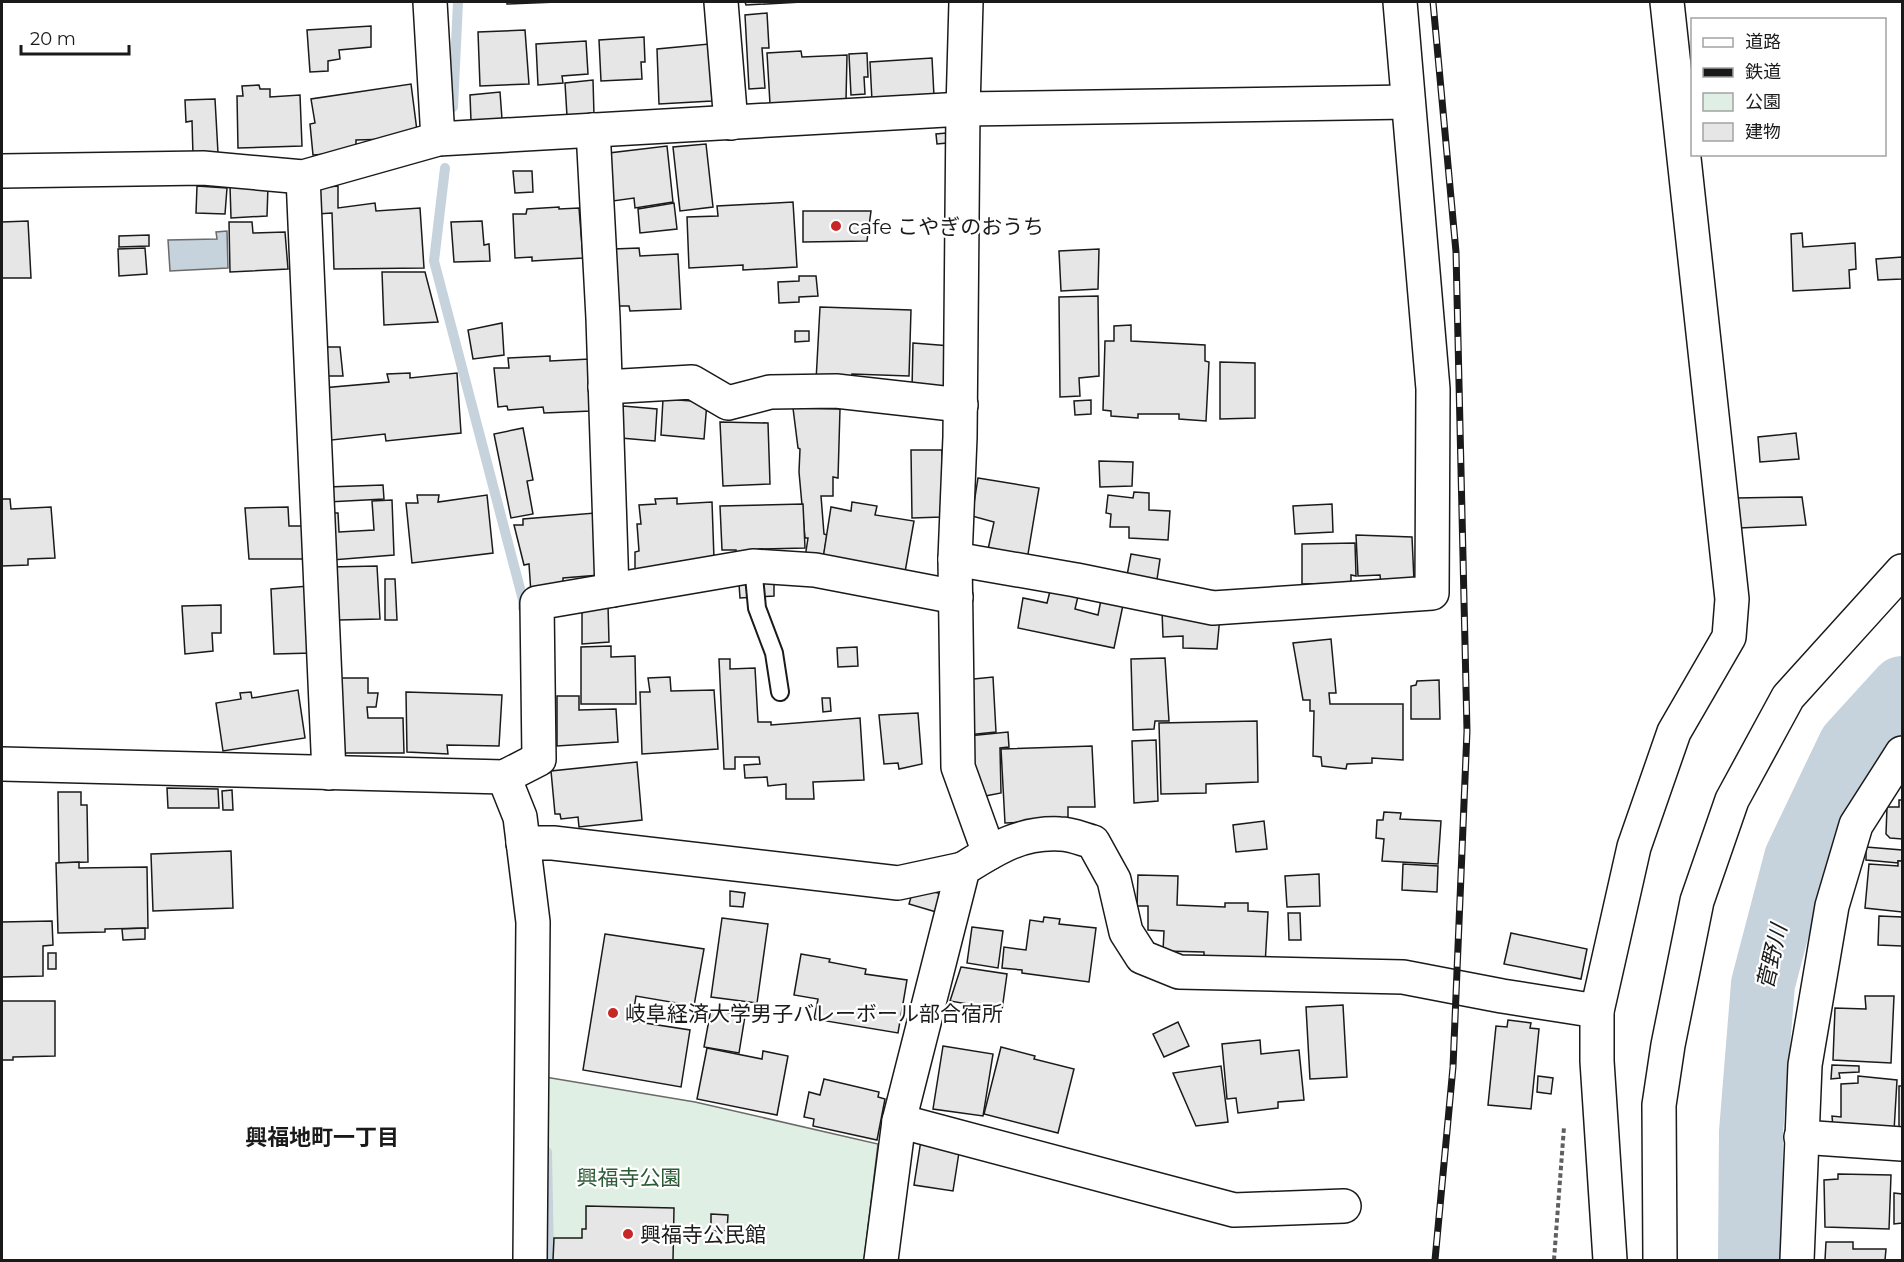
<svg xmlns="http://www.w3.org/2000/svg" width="1904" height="1262" viewBox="0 0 1904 1262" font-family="Montserrat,'Noto Sans JP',sans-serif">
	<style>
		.green { fill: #e0efe3; stroke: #6a6a6a; stroke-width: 1.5 }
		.water { fill: #c6d2dc; stroke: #6a6a6a; stroke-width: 1.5 }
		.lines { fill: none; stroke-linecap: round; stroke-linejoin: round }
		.stream { stroke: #c6d2dc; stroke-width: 10 }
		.river { stroke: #c6d2dc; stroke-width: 64 }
		.building { fill: #e6e6e6; stroke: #1a1a1a; stroke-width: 1.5 }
		.lane-casing { stroke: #1a1a1a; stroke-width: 20 }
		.street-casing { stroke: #1a1a1a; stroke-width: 36 }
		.path { stroke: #5f5f5f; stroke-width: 4; stroke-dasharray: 4.5 3; stroke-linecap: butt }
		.lane { stroke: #fff; stroke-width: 16 }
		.street { stroke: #fff; stroke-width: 33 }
		.rail-casing { stroke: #1a1a1a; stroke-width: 7 }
		.rail { stroke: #fff; stroke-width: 4.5; stroke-dasharray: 14; stroke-linecap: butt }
		.poi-dot { fill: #c62828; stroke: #fff; stroke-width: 2 }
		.labels { text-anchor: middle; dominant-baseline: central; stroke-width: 4.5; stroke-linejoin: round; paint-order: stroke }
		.poi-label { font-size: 21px; fill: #1a1a1a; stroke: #fff; text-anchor: start }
		.park-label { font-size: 21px; fill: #2b5a34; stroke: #fff }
		.water-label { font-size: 22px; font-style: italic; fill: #1a1a1a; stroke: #fff }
		.neighbourhood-label { font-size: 22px; font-weight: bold; fill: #1a1a1a; stroke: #fff }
	</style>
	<rect width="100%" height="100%" fill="#fff"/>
	<path class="green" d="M 545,1077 L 695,1102 L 878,1144 L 864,1260 L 543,1260 Z"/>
	<path class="water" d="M 227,231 L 228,268 L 170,271 L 168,240 L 217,239 L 216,232 Z"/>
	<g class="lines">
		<g class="stream">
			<path d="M 453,107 L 458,2"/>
			<path d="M 445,168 L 434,261 L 523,600 L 523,608"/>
			<path d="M 547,1152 L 549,1260"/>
		</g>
		<path class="river" d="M 1750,1260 L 1751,1132 L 1763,984 L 1796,858 L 1850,745 L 1902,688"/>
	</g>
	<g class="building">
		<path d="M 507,2 L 557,2 L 507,4 Z"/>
		<path d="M 745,2 L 802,2 L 746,5 Z"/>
		<path d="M 767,13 L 769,48 L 762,48 L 765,88 L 749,89 L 745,15 Z"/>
		<path d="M 371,26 L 371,47 L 339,50 L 340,59 L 328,61 L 328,71 L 310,72 L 307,30 Z"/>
		<path d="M 525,30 L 529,84 L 480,86 L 478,32 Z"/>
		<path d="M 644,37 L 645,62 L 641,62 L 642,79 L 601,81 L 599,40 Z"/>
		<path d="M 586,41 L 588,74 L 562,76 L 563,83 L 538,85 L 536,44 Z"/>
		<path d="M 709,44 L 712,101 L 659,104 L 657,49 Z"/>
		<path d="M 801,51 L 802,57 L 847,55 L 846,100 L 770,104 L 767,53 Z"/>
		<path d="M 867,53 L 868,77 L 864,77 L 865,94 L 851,95 L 849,54 Z"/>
		<path d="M 932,58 L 934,96 L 872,101 L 870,62 Z"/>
		<path d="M 593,80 L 594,115 L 567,116 L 565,83 Z"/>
		<path d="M 411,84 L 417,131 L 391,139 L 356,140 L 356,152 L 313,155 L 310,124 L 315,123 L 311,99 Z"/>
		<path d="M 259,85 L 260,89 L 270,89 L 270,97 L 300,95 L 302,146 L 238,148 L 237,96 L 243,96 L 242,86 Z"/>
		<path d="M 500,92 L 502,119 L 471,121 L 470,95 Z"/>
		<path d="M 215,99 L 218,153 L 193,155 L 192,121 L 186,122 L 185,100 Z"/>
		<path d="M 946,133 L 947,143 L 937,144 L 936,134 Z"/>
		<path d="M 706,144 L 713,207 L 680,211 L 673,147 Z"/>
		<path d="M 667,146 L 673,202 L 635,208 L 634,198 L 613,201 L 609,153 Z"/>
		<path d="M 513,171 L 532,171 L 533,192 L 515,193 Z"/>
		<path d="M 197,186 L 227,188 L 225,214 L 196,213 Z"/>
		<path d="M 230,186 L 268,186 L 267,216 L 231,218 Z"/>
		<path d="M 338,186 L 338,208 L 375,203 L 376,211 L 420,208 L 424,268 L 334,269 L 332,213 L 317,214 L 316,188 Z"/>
		<path d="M 793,202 L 797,267 L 743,270 L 743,265 L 689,268 L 687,217 L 718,216 L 717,206 Z"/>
		<path d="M 674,203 L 677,229 L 640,233 L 638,209 Z"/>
		<path d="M 559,207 L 559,209 L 579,208 L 583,258 L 532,261 L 532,257 L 515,258 L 513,214 L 526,214 L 527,209 Z"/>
		<path d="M 803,211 L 871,211 L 867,241 L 803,242 Z"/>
		<path d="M 28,221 L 31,278 L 2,278 L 2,222 Z"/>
		<path d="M 482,221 L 484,245 L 489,244 L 490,261 L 454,262 L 451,222 Z"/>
		<path d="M 229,222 L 252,222 L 253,233 L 285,232 L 288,269 L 230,272 Z"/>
		<path d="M 1802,233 L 1803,247 L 1855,243 L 1856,269 L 1849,270 L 1850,288 L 1793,291 L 1791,234 Z"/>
		<path d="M 149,235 L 149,246 L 119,247 L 119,236 Z"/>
		<path d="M 145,248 L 147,274 L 119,276 L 118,249 Z"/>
		<path d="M 639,248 L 640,256 L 678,254 L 681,309 L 630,311 L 629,306 L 618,306 L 613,249 Z"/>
		<path d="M 1099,249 L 1098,289 L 1061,291 L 1059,251 Z"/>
		<path d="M 1902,257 L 1902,279 L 1878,280 L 1876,259 Z"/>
		<path d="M 382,272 L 425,272 L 438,322 L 384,325 Z"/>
		<path d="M 799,276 L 816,276 L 818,296 L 799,297 L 799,302 L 779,303 L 778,282 L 799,281 Z"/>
		<path d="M 1098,296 L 1099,376 L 1079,378 L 1080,396 L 1060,397 L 1059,297 Z"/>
		<path d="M 820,307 L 911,310 L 909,376 L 852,374 L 850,385 L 816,381 Z"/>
		<path d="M 502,323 L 504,355 L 473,359 L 468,330 Z"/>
		<path d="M 1131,325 L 1131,341 L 1205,345 L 1205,361 L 1209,362 L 1206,421 L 1179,419 L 1179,414 L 1138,414 L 1138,418 L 1111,416 L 1111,411 L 1103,410 L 1105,341 L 1114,341 L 1114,326 Z"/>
		<path d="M 795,331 L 809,331 L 809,341 L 795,342 Z"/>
		<path d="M 913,343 L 951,346 L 950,390 L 912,389 Z"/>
		<path d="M 319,347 L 340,347 L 343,376 L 320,376 Z"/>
		<path d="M 550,356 L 550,361 L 590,359 L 591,411 L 544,413 L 543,407 L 508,410 L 507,406 L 498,407 L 494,368 L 509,368 L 508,358 Z"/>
		<path d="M 1220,362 L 1255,363 L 1255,418 L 1220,419 Z"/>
		<path d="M 410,373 L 410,378 L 457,373 L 461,433 L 386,441 L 385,434 L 323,441 L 322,388 L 389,382 L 387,374 Z"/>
		<path d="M 663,399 L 707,402 L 704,439 L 661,435 Z"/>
		<path d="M 1091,400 L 1091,414 L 1075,415 L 1074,401 Z"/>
		<path d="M 623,406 L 657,409 L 655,441 L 621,438 Z"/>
		<path d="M 793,408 L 840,409 L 838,478 L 833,477 L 833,496 L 821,496 L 824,534 L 827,535 L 823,561 L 805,558 L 808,538 L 805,538 L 799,472 L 800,449 L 798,448 Z"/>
		<path d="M 720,422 L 768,423 L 770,484 L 723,486 Z"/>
		<path d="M 523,428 L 533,480 L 527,481 L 533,514 L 511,518 L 494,434 Z"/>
		<path d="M 1796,433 L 1799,459 L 1760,462 L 1758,437 Z"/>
		<path d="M 911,450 L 942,450 L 942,517 L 912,518 Z"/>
		<path d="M 1099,461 L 1133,462 L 1132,486 L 1100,487 Z"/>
		<path d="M 978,478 L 1039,488 L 1027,560 L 987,554 L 994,522 L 972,516 Z"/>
		<path d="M 383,485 L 384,499 L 328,502 L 327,487 Z"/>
		<path d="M 1134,492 L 1149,493 L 1149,510 L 1170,511 L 1168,540 L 1129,538 L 1129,527 L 1110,527 L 1111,514 L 1106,513 L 1108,495 L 1133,498 Z"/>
		<path d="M 417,495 L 439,495 L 438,502 L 487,495 L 493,553 L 412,563 L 406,503 L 418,503 Z"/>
		<path d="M 1802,497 L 1806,525 L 1739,528 L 1736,498 Z"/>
		<path d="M 677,498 L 677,504 L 712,502 L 714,559 L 681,561 L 682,570 L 635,573 L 635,552 L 639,551 L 637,524 L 641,524 L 639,505 L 656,504 L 655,499 Z"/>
		<path d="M 2,499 L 10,499 L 11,509 L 51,507 L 55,558 L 28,559 L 28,565 L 2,566 Z"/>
		<path d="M 392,500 L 394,555 L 332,560 L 330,513 L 338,513 L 339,532 L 374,530 L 372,501 Z"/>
		<path d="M 852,502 L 877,506 L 875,515 L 914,521 L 904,578 L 822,565 L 831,507 L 851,511 Z"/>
		<path d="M 803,504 L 805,548 L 758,549 L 758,553 L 736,553 L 736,550 L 722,550 L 720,506 Z"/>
		<path d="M 1332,504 L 1333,532 L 1295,534 L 1293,506 Z"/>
		<path d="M 288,507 L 289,526 L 303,526 L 305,559 L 249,559 L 245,508 Z"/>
		<path d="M 595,513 L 600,575 L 563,578 L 563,587 L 531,593 L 529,564 L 524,565 L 514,525 L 523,525 L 523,519 Z"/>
		<path d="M 1356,535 L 1412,537 L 1414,581 L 1381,585 L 1380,575 L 1358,576 Z"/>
		<path d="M 1355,543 L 1356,576 L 1351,575 L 1351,583 L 1302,584 L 1302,544 Z"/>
		<path d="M 1131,554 L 1160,559 L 1156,586 L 1126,581 Z"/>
		<path d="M 377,566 L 380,619 L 339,620 L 331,567 Z"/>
		<path d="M 385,579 L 395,579 L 397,620 L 385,620 Z"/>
		<path d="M 774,581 L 774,596 L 740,598 L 739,584 Z"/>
		<path d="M 309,586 L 313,653 L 274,654 L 271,589 Z"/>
		<path d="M 1051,587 L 1079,592 L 1075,609 L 1098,615 L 1101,600 L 1123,605 L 1114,648 L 1018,628 L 1023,598 L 1047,603 Z"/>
		<path d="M 221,605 L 221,633 L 212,633 L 213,651 L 185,654 L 182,606 Z"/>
		<path d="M 608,605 L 609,642 L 582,644 L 582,606 Z"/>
		<path d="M 1162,611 L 1220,616 L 1217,649 L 1183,648 L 1183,636 L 1163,637 Z"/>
		<path d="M 1331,639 L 1336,693 L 1329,693 L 1330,704 L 1403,704 L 1403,760 L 1372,758 L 1372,763 L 1347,764 L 1346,769 L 1322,766 L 1321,757 L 1313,756 L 1314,711 L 1310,711 L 1310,700 L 1303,700 L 1293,643 Z"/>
		<path d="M 611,646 L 611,657 L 635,656 L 636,704 L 581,704 L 581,647 Z"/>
		<path d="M 857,647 L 858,666 L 838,667 L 837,648 Z"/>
		<path d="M 1165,658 L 1169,721 L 1155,721 L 1154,729 L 1133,730 L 1131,659 Z"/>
		<path d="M 719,659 L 730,659 L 730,669 L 755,668 L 758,722 L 771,722 L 771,725 L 860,718 L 864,780 L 813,782 L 814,799 L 786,799 L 786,784 L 768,786 L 767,777 L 745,778 L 744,765 L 760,764 L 759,757 L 735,757 L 735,769 L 724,769 Z"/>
		<path d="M 670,677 L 671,691 L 714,690 L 718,749 L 642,754 L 640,692 L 650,692 L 648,678 Z"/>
		<path d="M 993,677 L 996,732 L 967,735 L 964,680 Z"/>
		<path d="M 336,678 L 368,678 L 368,693 L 378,693 L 376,707 L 367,707 L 368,718 L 403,718 L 404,753 L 339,753 Z"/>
		<path d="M 1439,680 L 1440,719 L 1411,719 L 1411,686 L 1416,685 L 1417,681 Z"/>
		<path d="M 298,690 L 305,738 L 223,751 L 216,703 L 241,699 L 240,693 L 251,692 L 252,698 Z"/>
		<path d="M 406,692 L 502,695 L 499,746 L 447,745 L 448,754 L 407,752 Z"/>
		<path d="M 557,696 L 579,696 L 579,710 L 616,709 L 618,742 L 557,746 Z"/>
		<path d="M 822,698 L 830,698 L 831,711 L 823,712 Z"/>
		<path d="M 918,713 L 922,764 L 899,769 L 898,763 L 884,764 L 879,715 Z"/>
		<path d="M 1257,721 L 1258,782 L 1206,784 L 1206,793 L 1161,794 L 1159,723 Z"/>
		<path d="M 1008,732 L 1009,747 L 1000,748 L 1001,793 L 980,797 L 968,736 Z"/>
		<path d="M 1156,740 L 1158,801 L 1134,803 L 1132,741 Z"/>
		<path d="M 1092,746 L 1095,807 L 1068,807 L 1068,821 L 1005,823 L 1001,749 Z"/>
		<path d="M 637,762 L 642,820 L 579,827 L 578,817 L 561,819 L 560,814 L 555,814 L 551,771 Z"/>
		<path d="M 167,788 L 218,789 L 219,808 L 168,808 Z"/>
		<path d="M 232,790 L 233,810 L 223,810 L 222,791 Z"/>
		<path d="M 58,792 L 81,792 L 81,805 L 87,805 L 88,862 L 59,863 Z"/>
		<path d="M 1899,800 L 1902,800 L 1902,839 L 1890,838 L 1886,834 L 1887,807 L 1899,807 Z"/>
		<path d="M 1384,812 L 1401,813 L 1400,819 L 1441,821 L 1438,864 L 1382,861 L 1384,839 L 1376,838 L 1377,820 L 1383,820 Z"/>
		<path d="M 1264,821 L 1267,849 L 1236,852 L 1233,825 Z"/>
		<path d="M 1866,847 L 1902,850 L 1902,861 L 1898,861 L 1898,863 L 1866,860 Z"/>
		<path d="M 231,851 L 233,908 L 153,911 L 151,854 Z"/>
		<path d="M 1898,861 L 1902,861 L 1902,912 L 1865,908 L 1869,864 L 1898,866 Z"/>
		<path d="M 79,862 L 79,868 L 147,867 L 148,928 L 105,929 L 105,932 L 58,933 L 56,863 Z"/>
		<path d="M 1403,864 L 1438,866 L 1437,892 L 1402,890 Z"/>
		<path d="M 1319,874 L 1320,906 L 1287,907 L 1285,876 Z"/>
		<path d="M 1138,875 L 1178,876 L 1177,905 L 1225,907 L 1225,903 L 1248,903 L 1248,911 L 1268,912 L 1265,966 L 1204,958 L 1204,952 L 1163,951 L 1164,931 L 1148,930 L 1148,906 L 1137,906 Z"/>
		<path d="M 921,888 L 948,896 L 943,914 L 909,904 L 913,890 Z"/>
		<path d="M 730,891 L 745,893 L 743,907 L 730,906 Z"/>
		<path d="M 1288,913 L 1300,913 L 1301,940 L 1289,940 Z"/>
		<path d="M 1879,916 L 1902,917 L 1902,946 L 1878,945 Z"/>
		<path d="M 1044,917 L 1060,919 L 1059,924 L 1096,928 L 1089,982 L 1022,973 L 1022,970 L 1002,968 L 1004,947 L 1026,950 L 1030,920 L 1043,922 Z"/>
		<path d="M 722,918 L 768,924 L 757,1003 L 711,997 Z"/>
		<path d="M 52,921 L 53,945 L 43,946 L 43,976 L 2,977 L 2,922 Z"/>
		<path d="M 972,927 L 1003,931 L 998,968 L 967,963 Z"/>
		<path d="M 145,928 L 145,939 L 123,940 L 122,929 Z"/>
		<path d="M 1511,933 L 1587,949 L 1581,979 L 1504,964 Z"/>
		<path d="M 605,934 L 704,949 L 694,1006 L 636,996 L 632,1021 L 690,1030 L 681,1087 L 583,1070 Z"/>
		<rect x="48" y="953" width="8" height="16"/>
		<path d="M 801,954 L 830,959 L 829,962 L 866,969 L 865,974 L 907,980 L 898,1033 L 814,1019 L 818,999 L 794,995 Z"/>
		<path d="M 961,967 L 1007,974 L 1002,1010 L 950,1001 Z"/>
		<path d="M 1865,996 L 1894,996 L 1891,1063 L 1833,1060 L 1835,1008 L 1866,1009 Z"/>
		<path d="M 2,1001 L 55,1001 L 55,1056 L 13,1057 L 13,1060 L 2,1060 Z"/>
		<path d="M 1343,1005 L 1347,1077 L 1310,1079 L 1306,1007 Z"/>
		<path d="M 711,1009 L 745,1016 L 739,1053 L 704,1047 Z"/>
		<path d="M 1508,1020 L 1531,1023 L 1530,1028 L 1539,1029 L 1531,1109 L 1488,1105 L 1496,1026 L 1507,1027 Z"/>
		<path d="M 1178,1022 L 1189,1046 L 1164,1057 L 1153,1034 Z"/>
		<path d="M 1260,1040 L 1261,1054 L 1299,1050 L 1304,1100 L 1278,1102 L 1278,1108 L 1238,1113 L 1236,1098 L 1227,1099 L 1222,1044 Z"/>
		<path d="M 943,1046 L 993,1054 L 983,1116 L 933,1109 Z"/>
		<path d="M 1001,1047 L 1035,1056 L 1034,1059 L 1074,1069 L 1058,1133 L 984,1114 Z"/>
		<path d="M 707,1048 L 762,1059 L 763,1051 L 788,1056 L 777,1115 L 697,1099 Z"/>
		<path d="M 1832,1065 L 1859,1066 L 1859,1072 L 1839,1073 L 1840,1078 L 1831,1079 Z"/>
		<path d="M 1221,1066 L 1228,1122 L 1196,1126 L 1173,1073 Z"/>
		<path d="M 1538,1076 L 1553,1078 L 1551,1094 L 1537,1092 Z"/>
		<path d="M 1858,1076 L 1897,1080 L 1894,1131 L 1833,1127 L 1832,1116 L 1841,1117 L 1841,1084 L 1858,1083 Z"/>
		<path d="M 824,1079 L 879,1092 L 878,1097 L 885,1099 L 877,1140 L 813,1126 L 814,1119 L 804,1117 L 809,1092 L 820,1095 Z"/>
		<path d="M 1899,1086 L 1902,1086 L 1902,1131 L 1899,1130 Z"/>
		<path d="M 921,1140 L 960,1146 L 953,1191 L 914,1185 Z"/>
		<path d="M 1838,1174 L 1891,1175 L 1889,1229 L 1825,1227 L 1824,1180 L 1838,1179 Z"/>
		<path d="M 1894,1193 L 1902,1194 L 1902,1223 L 1894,1224 Z"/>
		<path d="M 586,1206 L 674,1208 L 673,1260 L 553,1260 L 554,1238 L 582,1238 L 582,1229 L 586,1229 Z"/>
		<path d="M 711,1214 L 728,1215 L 727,1231 L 711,1231 Z"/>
		<path d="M 1826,1242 L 1853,1242 L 1853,1249 L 1886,1249 L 1885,1260 L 1825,1260 Z"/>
	</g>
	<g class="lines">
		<g class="lane-casing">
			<path id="lane" d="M 753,566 L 757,608 L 774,653 L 780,692"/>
		</g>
		<g class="street-casing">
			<g id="street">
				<path d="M 430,2 L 438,139"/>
				<path d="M 721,2 L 731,123"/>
				<path d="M 966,2 L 963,109 L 960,437 L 955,559 L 958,767 L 989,853"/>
				<path d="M 593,130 L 603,318 L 612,590"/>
				<path d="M 2,171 L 203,168 L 303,177 L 438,139 L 963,109 L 1408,102"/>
				<path d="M 303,177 L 329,773"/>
				<path d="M 605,387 L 692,382 L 728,403 L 770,392 L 836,391 L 961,405"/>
				<path d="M 955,559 L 1076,580 L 1213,608 L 1432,593 L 1433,389 L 1400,2"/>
				<path d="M 2,764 L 504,777 L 539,759 L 537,603 L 753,566 L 815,570 L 956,597"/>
				<path d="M 504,777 L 520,817 L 533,922 L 530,1260"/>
				<path d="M 523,843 L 553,843 L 898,883 L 963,869"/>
				<path d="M 899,1121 L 1234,1210 L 1344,1206"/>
				<path d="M 1801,1137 L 1902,1144"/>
				<path d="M 881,1260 L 899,1121 L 963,869 C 995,849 1020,832 1060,834 C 1071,834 1082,839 1093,842 L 1114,880 L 1126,932 L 1142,957 L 1179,972 L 1403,977 L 1502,996 L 1597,1011"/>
				<path d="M 1610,1260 L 1597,1061 L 1597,1011 L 1634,847 L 1674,732 L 1729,637 L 1732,599 L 1667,2"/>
				<path d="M 1660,1260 L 1659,1105 L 1668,1045 L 1697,901 L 1732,800 L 1788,697 L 1902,571"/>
				<path d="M 1797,1260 L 1805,1065 L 1832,906 L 1856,825 L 1902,753"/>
			</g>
		</g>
		<path class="path" d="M 1554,1260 L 1564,1127"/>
		<use href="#lane" class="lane"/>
		<use href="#street" class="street"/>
		<g class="rail-casing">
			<path id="rail" d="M 1433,2 L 1456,252 L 1467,731 L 1453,1067 L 1435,1260"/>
		</g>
		<use href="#rail" class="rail"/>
	</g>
	<g class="poi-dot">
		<circle cx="836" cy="226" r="6"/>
		<circle cx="613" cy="1013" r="6"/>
		<circle cx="628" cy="1234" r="6"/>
	</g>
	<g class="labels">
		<g class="poi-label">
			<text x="848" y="226">cafe こやぎのおうち</text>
			<text x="625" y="1013">岐阜経済大学男子バレーボール部合宿所</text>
			<text x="640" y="1234">興福寺公民館</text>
		</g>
		<g class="park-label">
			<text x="629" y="1177">興福寺公園</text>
		</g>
		<g class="water-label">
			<text transform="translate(1772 957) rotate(-77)">菅野川</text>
		</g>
		<g class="neighbourhood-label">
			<text x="322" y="1137">興福地町一丁目</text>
		</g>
	</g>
	<rect width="1904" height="1262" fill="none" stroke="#1a1a1a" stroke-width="6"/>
	<rect x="1691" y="18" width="195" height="138" fill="#ffffff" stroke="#a3a3a3" stroke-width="1.5"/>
	<rect x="1703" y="38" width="30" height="9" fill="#ffffff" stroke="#a3a3a3" stroke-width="1.5"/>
	<text x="1745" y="48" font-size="18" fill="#1a1a1a">道路</text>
	<rect x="1703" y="68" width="30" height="9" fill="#1a1a1a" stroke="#a3a3a3" stroke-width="1.5"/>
	<text x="1745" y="78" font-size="18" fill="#1a1a1a">鉄道</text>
	<rect x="1703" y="93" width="30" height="18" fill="#e0efe3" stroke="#a3a3a3" stroke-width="1.5"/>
	<text x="1745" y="108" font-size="18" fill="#1a1a1a">公園</text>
	<rect x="1703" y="123" width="30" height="18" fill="#e6e6e6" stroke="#a3a3a3" stroke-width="1.5"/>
	<text x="1745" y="138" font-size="18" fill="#1a1a1a">建物</text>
	<path d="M21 45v9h108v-9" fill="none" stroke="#1a1a1a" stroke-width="3"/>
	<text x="30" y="45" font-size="18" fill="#1a1a1a" stroke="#ffffff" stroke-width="4.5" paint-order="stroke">20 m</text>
</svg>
